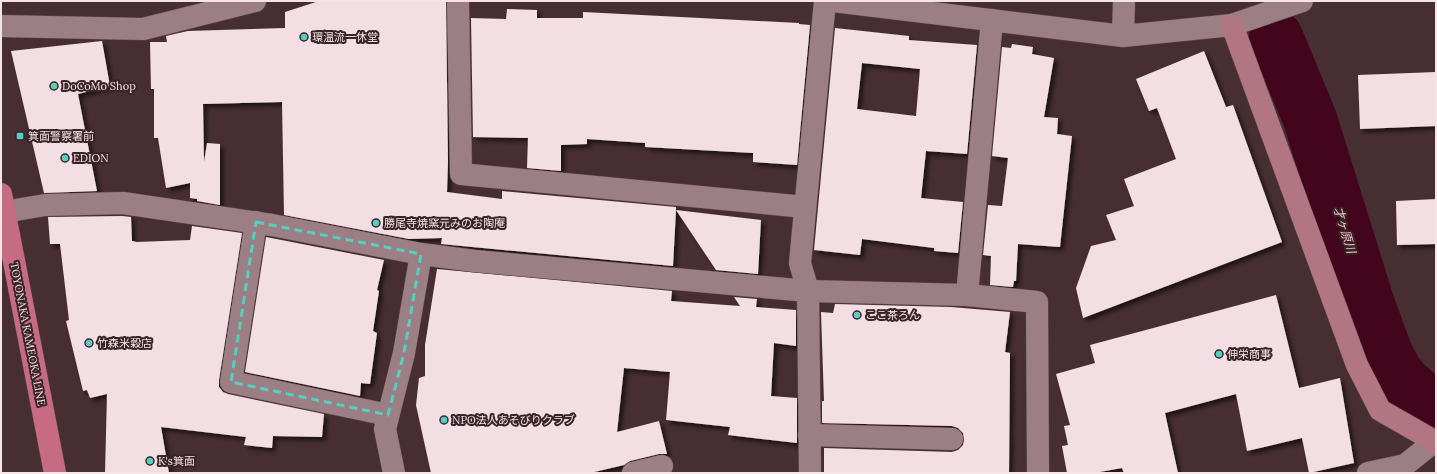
<svg xmlns="http://www.w3.org/2000/svg" width="1437" height="474" viewBox="0 0 1437 474" font-family="Lora,'Noto Sans JP',serif">
	<style>
		.lines { fill: none; stroke-linecap: round; stroke-linejoin: round }
		.river { stroke: #42051c; stroke-width: 54 }
		.building { fill: #f3dfe3; fill-rule: evenodd; filter: url(#shadow) }
		.street-casing { stroke: #614c50; stroke-width: 23 }
		.secondary-casing { stroke: #614c50; stroke-width: 23 }
		.primary-casing { stroke: #614c50; stroke-width: 23 }
		.street { stroke: #9b7f84; stroke-width: 22 }
		.secondary { stroke: #b17584; stroke-width: 22 }
		.primary { stroke: #c76b85; stroke-width: 22 }
		.marked { fill: none; stroke: #58cec0; stroke-width: 3; stroke-dasharray: 8 5; stroke-linejoin: round }
		.poi-dot { fill: #58cec0; stroke: #3b2429; stroke-width: 1.5 }
		.labels { text-anchor: middle; dominant-baseline: central; stroke-width: 4; stroke-linejoin: round; paint-order: stroke }
		.poi-label { font-size: 11px; fill: #f6e5e8; stroke: #3b2429; text-anchor: start }
		.street-label { font-size: 11px; fill: #f6e5e8; stroke: #3b2429 }
		.water-label { font-size: 12px; font-style: italic; fill: #f2c0ca; stroke: #3b2429 }
	</style>
	<defs>
		<filter id="shadow"><feDropShadow dx="3.5" dy="3.5" stdDeviation="2" flood-color="#0009"/></filter>
	</defs>
	<rect width="100%" height="100%" fill="#462e33"/>
	<g class="lines">
		<path class="river" d="M 1276,37 L 1310,119 L 1368,305 L 1386,354 L 1395,371 L 1404,383 L 1423,399 L 1436,407"/>
	</g>
	<g class="building">
		<path d="M 319,1 L 446,1 L 448,162 L 447,192 L 502,199 L 502,191 L 523,193 L 676,207 L 676,210 L 761,220 L 758,274 L 716,270 L 676,210 L 673,266 L 441,244 L 442,238 L 409,239 L 284,215 L 282,102 L 203,104 L 204,162 L 207,143 L 220,144 L 220,205 L 197,201 L 197,199 L 190,198 L 190,183 L 166,188 L 158,138 L 154,138 L 154,89 L 151,89 L 150,42 L 167,42 L 166,36 L 188,31 L 285,28 L 285,12 Z"/>
		<path d="M 507,9 L 537,10 L 537,18 L 583,18 L 583,12 L 799,23 L 799,24 L 810,25 L 797,165 L 753,162 L 753,153 L 645,147 L 645,143 L 587,139 L 587,144 L 561,145 L 561,171 L 527,168 L 528,138 L 473,137 L 471,18 L 506,19 Z"/>
		<path d="M 835,28 L 909,36 L 909,40 L 977,45 L 967,154 L 926,151 L 921,198 L 963,202 L 958,253 L 934,251 L 934,248 L 862,239 L 860,255 L 814,250 ZM 862,63 L 920,69 L 916,116 L 857,109 Z"/>
		<path d="M 102,41 L 110,86 L 78,94 L 97,191 L 44,193 L 11,51 Z"/>
		<path d="M 1012,44 L 1033,47 L 1032,54 L 1054,58 L 1044,117 L 1058,118 L 1057,134 L 1072,136 L 1060,247 L 1018,244 L 1016,281 L 1014,281 L 1013,287 L 990,285 L 991,256 L 983,255 L 988,205 L 1002,206 L 1008,158 L 992,156 L 1002,47 L 1011,48 Z"/>
		<path d="M 1204,51 L 1226,107 L 1233,105 L 1282,242 L 1083,318 L 1076,288 L 1091,246 L 1116,240 L 1106,215 L 1134,206 L 1124,179 L 1176,159 L 1157,108 L 1149,111 L 1136,79 Z"/>
		<path d="M 1436,72 L 1436,126 L 1360,129 L 1358,75 Z"/>
		<path d="M 1436,199 L 1436,244 L 1397,245 L 1396,201 Z"/>
		<path d="M 122,216 L 131,217 L 132,241 L 137,242 L 190,240 L 192,226 L 242,233 L 219,380 L 219,387 L 223,392 L 228,394 L 324,414 L 322,437 L 273,436 L 272,448 L 244,445 L 246,437 L 161,427 L 169,473 L 105,473 L 107,394 L 90,398 L 87,390 L 83,391 L 66,321 L 69,320 L 60,244 L 50,244 L 48,217 Z"/>
		<path d="M 266,237 L 384,260 L 377,290 L 379,291 L 373,331 L 377,333 L 370,384 L 361,383 L 360,396 L 245,372 Z"/>
		<path d="M 437,269 L 672,291 L 671,301 L 740,306 L 734,297 L 757,299 L 756,307 L 796,310 L 796,346 L 774,343 L 771,396 L 797,398 L 797,443 L 728,435 L 730,427 L 666,420 L 670,372 L 624,368 L 617,432 L 659,421 L 667,454 L 659,454 L 630,461 L 624,465 L 590,473 L 431,473 L 416,405 L 419,378 L 425,376 L 425,345 Z"/>
		<path d="M 1276,295 L 1299,388 L 1340,378 L 1354,463 L 1309,473 L 1302,438 L 1247,451 L 1236,394 L 1165,413 L 1178,473 L 1124,473 L 1122,468 L 1094,473 L 1067,473 L 1062,446 L 1068,445 L 1064,426 L 1070,425 L 1056,374 L 1095,363 L 1090,345 Z"/>
		<path d="M 835,304 L 951,307 L 1010,312 L 1005,352 L 1010,353 L 1009,473 L 824,473 L 824,448 L 952,452 L 958,450 L 963,445 L 964,440 L 963,433 L 958,428 L 952,426 L 822,423 L 822,401 L 824,401 L 821,312 L 833,313 Z"/>
	</g>
	<g class="lines">
		<g class="street-casing">
			<g id="street">
				<path d="M 458,1 L 461,174 L 805,207"/>
				<path d="M 833,1 L 1123,36 L 1232,25 L 1302,1"/>
				<path d="M 1,26 L 143,29 L 255,1"/>
				<path d="M 1123,36 L 1124,1"/>
				<path d="M 4,212 L 45,205 L 123,203 L 272,225 L 421,254 L 475,261 L 808,291 L 967,295 L 1037,302 L 1038,473"/>
				<path d="M 256,222 L 231,382 L 388,415"/>
				<path d="M 967,295 L 992,20"/>
				<path d="M 809,435 L 952,439"/>
				<path d="M 394,473 L 385,429 L 404,353 L 421,254"/>
				<path d="M 633,473 L 662,466"/>
				<path d="M 810,473 L 808,291 L 800,263 L 825,1"/>
				<path d="M 1368,473 L 1405,465 L 1435,441"/>
			</g>
		</g>
		<g class="secondary-casing">
			<path id="secondary" d="M 1232,25 L 1357,365 L 1380,410 L 1436,442"/>
		</g>
		<g class="primary-casing">
			<path id="primary" d="M 1,194 L 55,473"/>
		</g>
		<use href="#street" class="street"/>
		<use href="#secondary" class="secondary"/>
		<use href="#primary" class="primary"/>
	</g>
	<path class="marked" d="M 256,222 L 421,254 L 404,353 L 388,415 L 231,382 Z"/>
	<g class="poi-dot">
		<circle cx="304" cy="37" r="4"/>
		<circle cx="54" cy="86" r="4"/>
		<rect x="16" y="132" width="8" height="8" rx="2"/>
		<circle cx="65" cy="158" r="4"/>
		<circle cx="376" cy="223" r="4"/>
		<circle cx="857" cy="315" r="4"/>
		<circle cx="89" cy="343" r="4"/>
		<circle cx="1219" cy="354" r="4"/>
		<circle cx="444" cy="420" r="4"/>
		<circle cx="150" cy="461" r="4"/>
	</g>
	<g class="labels">
		<g class="poi-label">
			<text x="312" y="37">環温流一休堂</text>
			<text x="62" y="86">DoCoMo Shop</text>
			<text x="28" y="136">箕面警察署前</text>
			<text x="73" y="158">EDION</text>
			<text x="384" y="223">勝尾寺焼窯元みのお陶庵</text>
			<text x="865" y="315">ここ茶ろん</text>
			<text x="97" y="343">竹森米穀店</text>
			<text x="1227" y="354">伸栄商事</text>
			<text x="452" y="420">NPO法人あそびりクラブ</text>
			<text x="158" y="461">K's箕面</text>
		</g>
		<g class="street-label">
			<text transform="translate(28 334) rotate(79)">TOYONAKA KAMEOKA LINE</text>
		</g>
		<g class="water-label">
			<text transform="translate(1345 230) rotate(73)">才ヶ原川</text>
		</g>
	</g>
	<rect width="1437" height="474" fill="none" stroke="#f6e5e8" stroke-width="4"/>
</svg>
